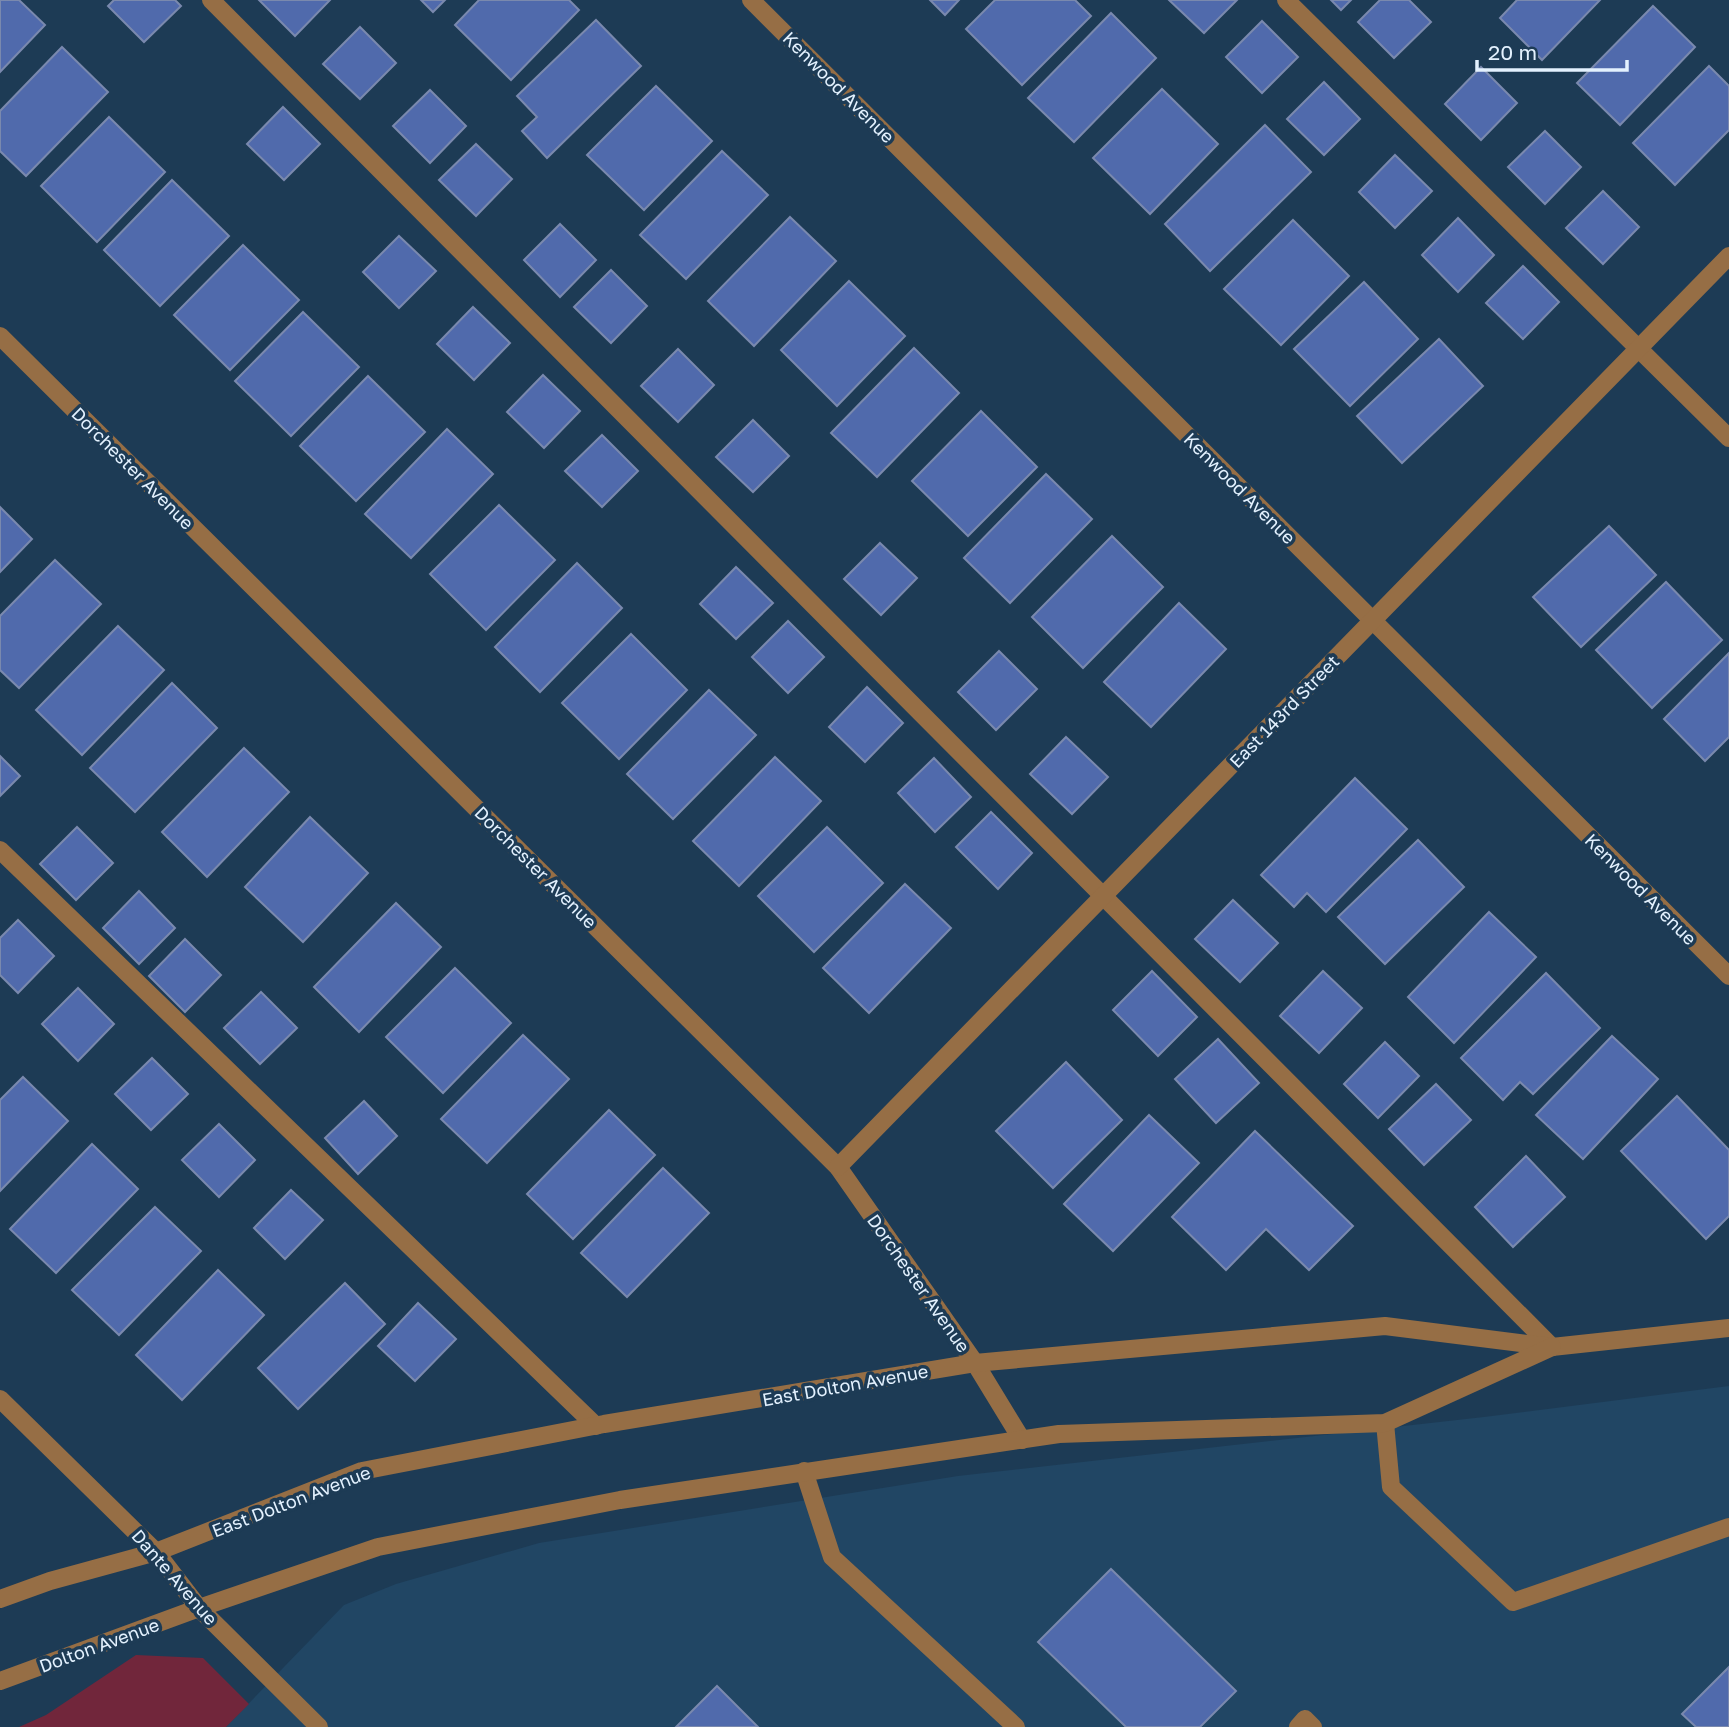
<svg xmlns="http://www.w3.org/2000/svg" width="1729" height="1727" viewBox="0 0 1729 1727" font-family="'Golos Text',sans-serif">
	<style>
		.built { fill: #214664 }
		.green { fill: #71263b }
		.building { fill: #506aac; stroke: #7a89ae; stroke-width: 2 }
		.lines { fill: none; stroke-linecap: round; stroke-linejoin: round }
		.minor { stroke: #966e45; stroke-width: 18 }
		.labels { text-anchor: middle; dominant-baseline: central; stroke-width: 7; stroke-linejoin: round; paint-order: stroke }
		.street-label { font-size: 18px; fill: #e3f1fe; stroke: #1d3b55 }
	</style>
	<rect width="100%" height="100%" fill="#1d3b55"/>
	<path class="built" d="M 1729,1386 L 1729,1727 L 226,1727 L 344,1605 L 396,1584 L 539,1543 L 958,1476 L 1484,1417 Z"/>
	<path class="green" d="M 136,1655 L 203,1658 L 249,1704 L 226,1727 L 19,1727 L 46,1715 Z"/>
	<g class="building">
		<path d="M 0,0 L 19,0 L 45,25 L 0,72 Z"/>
		<path d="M 114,0 L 175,0 L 181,6 L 144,42 L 108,6 Z"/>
		<path d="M 259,0 L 330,0 L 295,36 Z"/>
		<path d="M 421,0 L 445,0 L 433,12 Z"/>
		<path d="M 479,0 L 569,0 L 579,10 L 511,80 L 455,25 Z"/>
		<path d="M 930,0 L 959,0 L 945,15 Z"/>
		<path d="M 995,0 L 1075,0 L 1091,16 L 1022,85 L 966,29 Z"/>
		<path d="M 1169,0 L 1237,0 L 1204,33 Z"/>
		<path d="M 1331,0 L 1351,0 L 1341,10 Z"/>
		<path d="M 1380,0 L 1409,0 L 1431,22 L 1394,58 L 1358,22 Z"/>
		<path d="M 1517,0 L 1600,0 L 1542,60 L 1500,18 Z"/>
		<path d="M 1653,6 L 1695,47 L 1620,125 L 1577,83 Z"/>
		<path d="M 1111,13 L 1156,58 L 1074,142 L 1028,98 Z"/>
		<path d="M 596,20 L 641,66 L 547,158 L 522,131 L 537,117 L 517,96 Z"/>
		<path d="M 1262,21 L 1298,57 L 1262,93 L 1226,57 Z"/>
		<path d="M 360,27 L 396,63 L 360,99 L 323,64 Z"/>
		<path d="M 62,47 L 108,92 L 26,176 L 0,151 L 0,111 Z"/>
		<path d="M 1709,66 L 1729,86 L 1729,130 L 1675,185 L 1633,143 Z"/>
		<path d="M 1481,67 L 1517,103 L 1481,140 L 1445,104 Z"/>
		<path d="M 1324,82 L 1360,119 L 1324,155 L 1287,119 Z"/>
		<path d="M 656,86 L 712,141 L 644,210 L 587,155 Z"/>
		<path d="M 1162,89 L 1218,144 L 1150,214 L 1093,158 Z"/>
		<path d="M 430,90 L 466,126 L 430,163 L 393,126 Z"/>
		<path d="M 283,107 L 320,144 L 284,180 L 247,144 Z"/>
		<path d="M 109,117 L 165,172 L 97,242 L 41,186 Z"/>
		<path d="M 1265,125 L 1311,172 L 1210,271 L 1165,224 Z"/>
		<path d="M 1545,131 L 1581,167 L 1545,204 L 1508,167 Z"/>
		<path d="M 476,144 L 512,179 L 476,216 L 439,180 Z"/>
		<path d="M 722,151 L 768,195 L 686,279 L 640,235 Z"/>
		<path d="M 1395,155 L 1432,191 L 1395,228 L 1359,192 Z"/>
		<path d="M 172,180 L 229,236 L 160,306 L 104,250 Z"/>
		<path d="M 1603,191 L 1639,227 L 1603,264 L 1566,228 Z"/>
		<path d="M 790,217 L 836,261 L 754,346 L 708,301 Z"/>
		<path d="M 1458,218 L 1494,255 L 1458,292 L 1422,255 Z"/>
		<path d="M 1293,220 L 1349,276 L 1281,345 L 1224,289 Z"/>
		<path d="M 560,224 L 596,260 L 560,297 L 524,260 Z"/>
		<path d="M 399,236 L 436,271 L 399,308 L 363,272 Z"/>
		<path d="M 243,245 L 299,300 L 230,370 L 174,315 Z"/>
		<path d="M 1523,266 L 1559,302 L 1523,339 L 1486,303 Z"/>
		<path d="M 611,270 L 647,306 L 611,343 L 574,307 Z"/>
		<path d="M 849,281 L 905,336 L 837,406 L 781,350 Z"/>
		<path d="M 1364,282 L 1418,339 L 1350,406 L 1294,349 Z"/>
		<path d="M 473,307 L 510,343 L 474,380 L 437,344 Z"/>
		<path d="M 303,312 L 359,367 L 291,436 L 235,381 Z"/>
		<path d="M 1439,339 L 1483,386 L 1402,463 L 1357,416 Z"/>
		<path d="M 914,348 L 959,393 L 877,477 L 831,433 Z"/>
		<path d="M 678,349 L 714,385 L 678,422 L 641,386 Z"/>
		<path d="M 543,375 L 580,411 L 544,448 L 507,412 Z"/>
		<path d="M 368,376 L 425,432 L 356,501 L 300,446 Z"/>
		<path d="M 981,411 L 1037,467 L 968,536 L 912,481 Z"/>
		<path d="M 753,420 L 789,456 L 753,492 L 716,457 Z"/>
		<path d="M 447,429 L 493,474 L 411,558 L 365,514 Z"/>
		<path d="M 602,435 L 638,471 L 602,507 L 565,471 Z"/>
		<path d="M 1046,474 L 1092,519 L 1010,603 L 964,558 Z"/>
		<path d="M 499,505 L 555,560 L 486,630 L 430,574 Z"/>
		<path d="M 0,507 L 32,539 L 0,572 Z"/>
		<path d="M 1609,526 L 1656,575 L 1581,647 L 1533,597 Z"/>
		<path d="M 1112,536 L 1163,587 L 1083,668 L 1032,617 Z"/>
		<path d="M 880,543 L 917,578 L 881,615 L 844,579 Z"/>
		<path d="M 55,560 L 101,604 L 19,688 L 0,670 L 0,616 Z"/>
		<path d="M 577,563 L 622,608 L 540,692 L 495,647 Z"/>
		<path d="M 736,567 L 773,603 L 736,639 L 700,604 Z"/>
		<path d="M 1666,582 L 1722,640 L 1652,708 L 1596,650 Z"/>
		<path d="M 1179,603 L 1226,649 L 1151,727 L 1104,682 Z"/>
		<path d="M 788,621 L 824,657 L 788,693 L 752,657 Z"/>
		<path d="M 118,626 L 164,670 L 82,755 L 36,710 Z"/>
		<path d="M 631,634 L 687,690 L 619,759 L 562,703 Z"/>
		<path d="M 999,651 L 1037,689 L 996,730 L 958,692 Z"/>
		<path d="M 1729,653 L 1729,737 L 1705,761 L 1664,719 Z"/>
		<path d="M 172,683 L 217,728 L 135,812 L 90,768 Z"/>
		<path d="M 867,687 L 903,723 L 865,762 L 829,727 Z"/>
		<path d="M 709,690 L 756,735 L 673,819 L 627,774 Z"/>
		<path d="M 1066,737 L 1108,777 L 1072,814 L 1030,774 Z"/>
		<path d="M 244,748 L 289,792 L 207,877 L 162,832 Z"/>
		<path d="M 0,756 L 20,776 L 0,796 Z"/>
		<path d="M 775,757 L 821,801 L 739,886 L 693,841 Z"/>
		<path d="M 934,758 L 971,797 L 935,832 L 898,793 Z"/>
		<path d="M 1355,778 L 1407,829 L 1326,912 L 1307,893 L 1294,907 L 1261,875 Z"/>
		<path d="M 991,812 L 1032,853 L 998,889 L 956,847 Z"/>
		<path d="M 310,817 L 368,873 L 303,942 L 245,887 Z"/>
		<path d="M 77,827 L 113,863 L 76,900 L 40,864 Z"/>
		<path d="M 827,827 L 883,883 L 814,952 L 758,896 Z"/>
		<path d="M 1418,840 L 1464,887 L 1385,964 L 1338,917 Z"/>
		<path d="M 905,884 L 951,928 L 869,1013 L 823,968 Z"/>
		<path d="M 139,891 L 175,928 L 139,964 L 103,928 Z"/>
		<path d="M 1233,900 L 1278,943 L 1240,982 L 1195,939 Z"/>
		<path d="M 396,903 L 441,947 L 359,1032 L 314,987 Z"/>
		<path d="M 1489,912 L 1536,957 L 1454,1043 L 1408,997 Z"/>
		<path d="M 18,920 L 54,956 L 18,993 L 0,975 L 0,938 Z"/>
		<path d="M 185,939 L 221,975 L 185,1012 L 149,976 Z"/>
		<path d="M 455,968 L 511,1023 L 443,1093 L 386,1037 Z"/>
		<path d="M 1152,971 L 1197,1017 L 1158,1056 L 1113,1010 Z"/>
		<path d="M 1323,971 L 1362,1008 L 1319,1053 L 1280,1016 Z"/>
		<path d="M 1546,973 L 1600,1028 L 1533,1094 L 1520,1082 L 1503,1100 L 1461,1058 Z"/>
		<path d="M 78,988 L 114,1024 L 78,1061 L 42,1024 Z"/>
		<path d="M 261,992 L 297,1028 L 260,1064 L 224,1028 Z"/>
		<path d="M 523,1035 L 569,1079 L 487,1163 L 441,1119 Z"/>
		<path d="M 1612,1036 L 1658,1079 L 1583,1159 L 1536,1115 Z"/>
		<path d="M 1218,1039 L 1259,1083 L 1216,1123 L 1175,1079 Z"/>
		<path d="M 1385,1042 L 1419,1076 L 1378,1118 L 1344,1084 Z"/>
		<path d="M 152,1058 L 188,1094 L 151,1130 L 115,1094 Z"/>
		<path d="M 1066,1062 L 1122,1120 L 1053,1188 L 996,1131 Z"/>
		<path d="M 23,1077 L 68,1121 L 0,1191 L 0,1100 Z"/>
		<path d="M 1436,1084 L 1471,1120 L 1424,1165 L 1389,1129 Z"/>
		<path d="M 1677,1096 L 1729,1150 L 1729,1216 L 1706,1239 L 1621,1151 Z"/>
		<path d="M 364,1101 L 397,1136 L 358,1174 L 325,1138 Z"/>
		<path d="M 609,1110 L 655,1155 L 573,1239 L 527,1194 Z"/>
		<path d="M 1149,1115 L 1199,1163 L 1113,1251 L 1064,1204 Z"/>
		<path d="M 219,1124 L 255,1160 L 219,1197 L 182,1160 Z"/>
		<path d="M 1255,1131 L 1353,1226 L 1309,1270 L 1266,1229 L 1226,1270 L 1172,1217 Z"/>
		<path d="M 92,1144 L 138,1189 L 56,1273 L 10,1229 Z"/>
		<path d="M 1526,1156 L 1565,1197 L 1513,1247 L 1475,1207 Z"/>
		<path d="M 663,1168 L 709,1213 L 627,1297 L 581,1253 Z"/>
		<path d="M 291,1190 L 323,1220 L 285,1259 L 254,1228 Z"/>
		<path d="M 155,1207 L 201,1251 L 119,1335 L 72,1290 Z"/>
		<path d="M 218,1270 L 264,1315 L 182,1400 L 136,1355 Z"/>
		<path d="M 345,1283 L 385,1324 L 298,1409 L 258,1368 Z"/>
		<path d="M 418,1303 L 456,1339 L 415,1381 L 378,1346 Z"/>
		<path d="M 1111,1569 L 1236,1691 L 1200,1727 L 1126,1727 L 1038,1642 Z"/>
		<path d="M 1729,1667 L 1729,1727 L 1696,1727 L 1682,1714 Z"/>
		<path d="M 717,1686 L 758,1727 L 676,1727 Z"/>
	</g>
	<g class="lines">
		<g class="minor">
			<path d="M 211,0 L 1552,1347"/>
			<path d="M 751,0 L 1729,976"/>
			<path d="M 1286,0 L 1729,438"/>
			<path d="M 0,336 L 838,1167 L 975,1363 L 1022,1440"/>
			<path d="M 0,850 L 596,1426"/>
			<path d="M 838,1167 L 1729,256"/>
			<path d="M 0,1399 L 156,1552 L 199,1608 L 319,1727"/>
			<path d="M 1385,1423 L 1391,1487 L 1513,1602 L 1729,1527"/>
			<path d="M 804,1471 L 832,1557 L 1016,1727"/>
			<path d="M 0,1599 L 50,1581 L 156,1552 L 362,1471 L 604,1424 L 975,1363 L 1385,1326 L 1552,1347 L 1729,1328"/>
			<path d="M 0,1681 L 199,1608 L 378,1547 L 620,1500 L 1059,1434 L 1385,1423 L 1552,1347"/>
			<path d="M 1298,1727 L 1305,1719 L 1313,1727"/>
		</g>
	</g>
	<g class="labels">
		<g class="street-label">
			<text transform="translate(839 87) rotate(45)">Kenwood Avenue</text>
			<text transform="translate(133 468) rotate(45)">Dorchester Avenue</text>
			<text transform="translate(1240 488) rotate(45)">Kenwood Avenue</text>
			<text transform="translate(1284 711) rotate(-46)">East 143rd Street</text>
			<text transform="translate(536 867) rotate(45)">Dorchester Avenue</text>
			<text transform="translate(1641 889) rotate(45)">Kenwood Avenue</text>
			<text transform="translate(919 1283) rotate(55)">Dorchester Avenue</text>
			<text transform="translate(845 1385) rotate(-10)">East Dolton Avenue</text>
			<text transform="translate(291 1501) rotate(-21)">East Dolton Avenue</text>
			<text transform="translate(175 1577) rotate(49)">Dante Avenue</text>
			<text transform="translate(99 1645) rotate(-20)">Dolton Avenue</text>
		</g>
	</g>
	<path d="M1477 60v10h150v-10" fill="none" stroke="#e3f1fe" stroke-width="3.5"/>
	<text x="1488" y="60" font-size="21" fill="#e3f1fe" stroke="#1d3b55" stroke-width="5" paint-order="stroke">20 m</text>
</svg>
